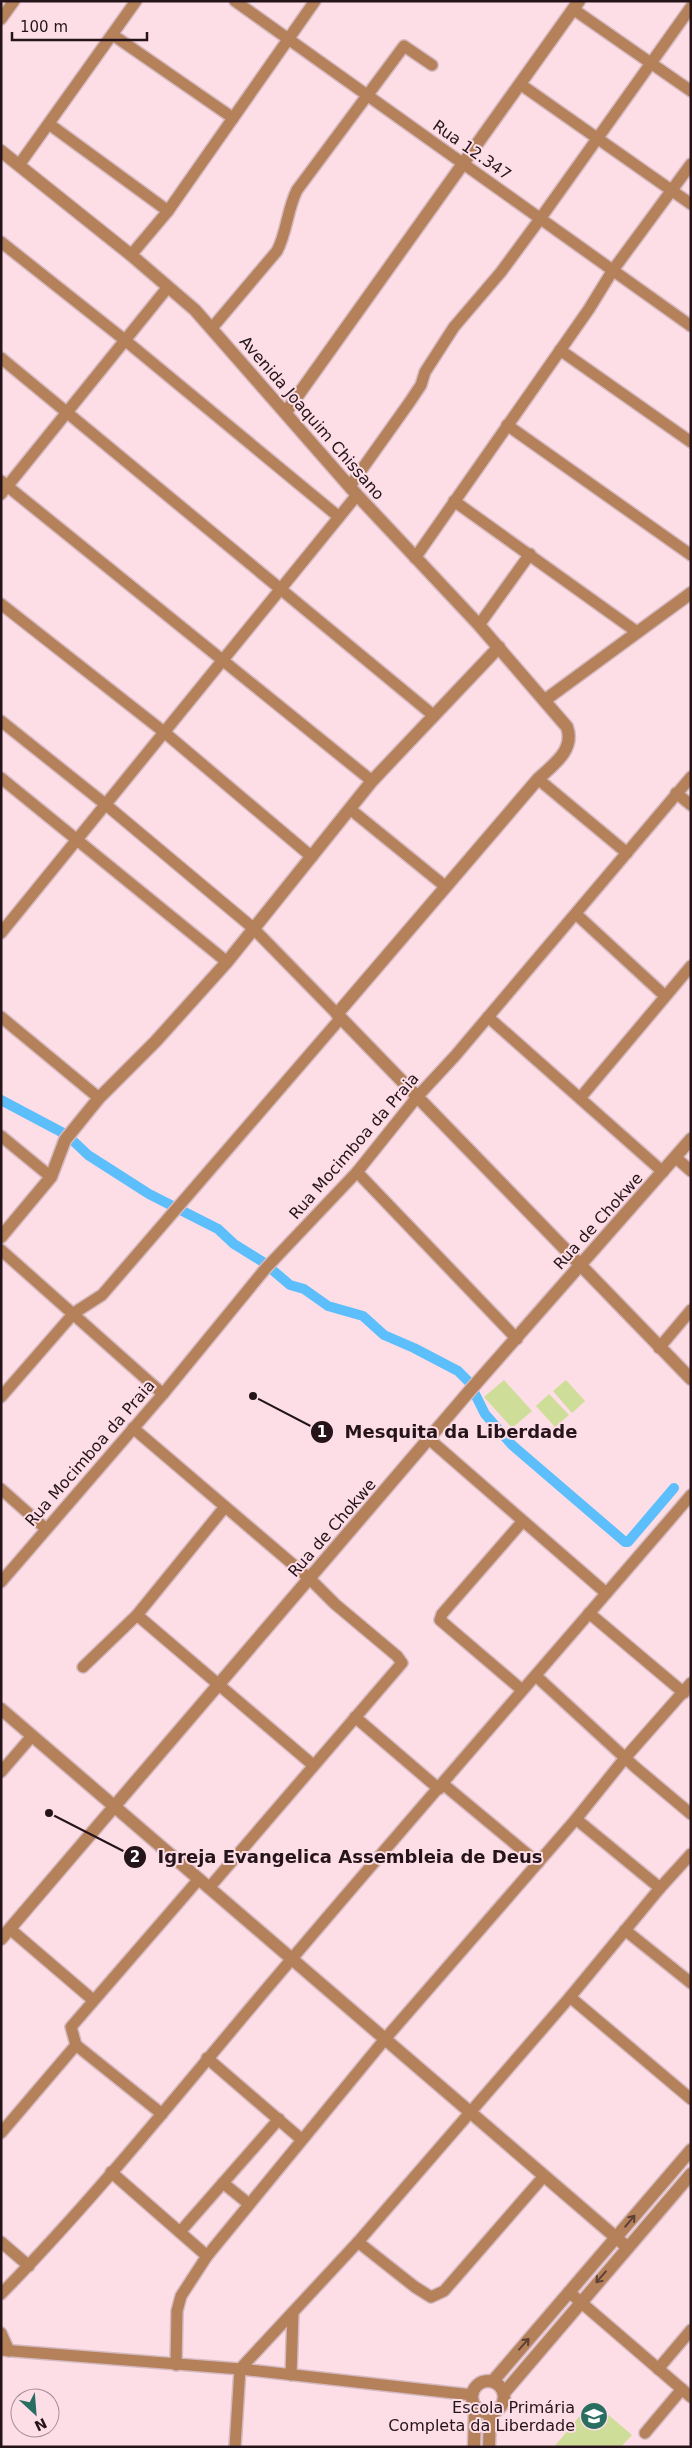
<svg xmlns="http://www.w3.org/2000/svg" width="692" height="2448" viewBox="0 0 692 2448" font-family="'DejaVu Sans',sans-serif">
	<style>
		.park { fill: #cedd98 }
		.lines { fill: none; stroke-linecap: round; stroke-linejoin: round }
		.canal { stroke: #5cbefa; stroke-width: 10 }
		.minor-casing { stroke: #d6bac2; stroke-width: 14 }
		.tertiary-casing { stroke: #d6bac2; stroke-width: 15 }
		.minor { stroke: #b5815a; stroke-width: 11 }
		.tertiary { stroke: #b5815a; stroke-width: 12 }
		.oneway { stroke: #5f4034 }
		.labels { text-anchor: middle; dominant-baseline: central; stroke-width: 4; stroke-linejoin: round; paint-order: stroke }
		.street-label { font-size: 16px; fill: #25141a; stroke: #fddee7 }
		.poi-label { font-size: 16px; fill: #25141a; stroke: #fddee7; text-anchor: end }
		.leader { fill: none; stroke: #25141a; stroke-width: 2 }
		.callout-dot { fill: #25141a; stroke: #fddee7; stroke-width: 2 }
		.mark-label { font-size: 15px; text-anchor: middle; font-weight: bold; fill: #fff }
		.callout-label { font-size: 18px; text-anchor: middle; font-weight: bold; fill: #25141a; stroke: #fddee7; stroke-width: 4; stroke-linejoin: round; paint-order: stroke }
	</style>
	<rect width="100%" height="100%" fill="#fddee7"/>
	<g class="park">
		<path d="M 504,1380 L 532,1411 L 512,1428 L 484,1397 Z"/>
		<path d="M 566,1380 L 585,1401 L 572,1413 L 553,1391 Z"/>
		<path d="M 549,1394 L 569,1415 L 555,1427 L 536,1406 Z"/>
		<path d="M 592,2401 L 632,2435 L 621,2447 L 554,2447 Z"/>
	</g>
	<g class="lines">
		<path class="canal" d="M 1,1100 L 67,1135 L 88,1155 L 149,1194 L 218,1229 L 234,1244 L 263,1262 L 290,1285 L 304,1289 L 328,1306 L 363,1316 L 384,1335 L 414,1348 L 458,1371 L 469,1382 L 485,1414 L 512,1445 L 625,1542 L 628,1542 L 674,1488"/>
		<g class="minor-casing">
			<g id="minor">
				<path d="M 235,1 L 691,326"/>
				<path d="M 573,9 L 691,91"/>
				<path d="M 1,19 L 14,1"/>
				<path d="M 113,35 L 233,118"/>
				<path d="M 520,84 L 691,204"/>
				<path d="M 49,124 L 168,211"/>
				<path d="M 19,165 L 136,1"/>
				<path d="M 1,242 L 126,341 L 339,517"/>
				<path d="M 131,255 L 168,211 L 315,1"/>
				<path d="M 212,328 L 277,251 C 287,232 287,210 297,190 L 404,46 L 432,65"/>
				<path d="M 560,350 L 691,442"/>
				<path d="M 1,358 L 433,715"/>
				<path d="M 507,425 L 691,555"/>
				<path d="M 1,481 L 372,781"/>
				<path d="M 350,486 L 409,403 L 421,385 L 425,372 L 454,327 L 501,272 L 540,219 L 691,7"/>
				<path d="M 1,494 L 168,287"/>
				<path d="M 454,501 L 637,632"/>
				<path d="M 415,558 L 589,309 L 613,270 L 691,164"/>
				<path d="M 1,604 L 164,732 L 312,857"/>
				<path d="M 479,625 L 530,554"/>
				<path d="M 1,721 L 105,804 L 253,928 L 337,1014"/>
				<path d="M 1,778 L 227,962"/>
				<path d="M 538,779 L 627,853"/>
				<path d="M 676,793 L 691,805"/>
				<path d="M 350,809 L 446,887"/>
				<path d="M 576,914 L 665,996"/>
				<path d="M 1,933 L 357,495"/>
				<path d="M 1,1017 L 99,1098"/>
				<path d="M 488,1017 L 663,1172"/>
				<path d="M 581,1097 L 691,966"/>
				<path d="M 1,1136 L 51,1177"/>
				<path d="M 675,1157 L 691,1171"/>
				<path d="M 357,1172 L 517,1339"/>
				<path d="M 1,1250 L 163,1394"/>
				<path d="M 659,1348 L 691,1310"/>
				<path d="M 1,1397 L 74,1313 L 102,1295 L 340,1019"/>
				<path d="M 133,1428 L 310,1579 L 335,1604 L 397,1656 L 402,1663 L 209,1888"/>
				<path d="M 429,1439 L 606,1593"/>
				<path d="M 1,1489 L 45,1528"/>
				<path d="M 522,1522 L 442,1614 L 440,1620 L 522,1690"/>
				<path d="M 1,1582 L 163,1394 L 266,1268 L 357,1172 L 417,1097 L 455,1056 L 691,777"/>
				<path d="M 589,1613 L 684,1693"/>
				<path d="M 137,1615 L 313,1765"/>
				<path d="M 83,1667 L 137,1615 L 224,1508"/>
				<path d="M 536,1676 L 635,1767 L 691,1814"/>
				<path d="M 355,1717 L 439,1789"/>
				<path d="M 1,1772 L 32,1736"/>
				<path d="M 443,1784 L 538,1863"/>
				<path d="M 576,1819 L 660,1888"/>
				<path d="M 10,1929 L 93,2000"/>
				<path d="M 625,1930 L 691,1983"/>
				<path d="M 570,1997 L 691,2099"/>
				<path d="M 207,2058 L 301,2139"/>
				<path d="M 162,2114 L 76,2045 L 71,2027 L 199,1879"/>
				<path d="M 1,2133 L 76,2045"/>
				<path d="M 111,2172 L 207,2256"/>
				<path d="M 223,2183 L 249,2204"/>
				<path d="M 180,2232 L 279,2119"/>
				<path d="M 1,2242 L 29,2266"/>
				<path d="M 358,2242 L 415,2287 L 431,2297 L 444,2291 L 544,2176"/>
				<path d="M 569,2292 L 691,2397"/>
				<path d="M 1,2294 C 100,2193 188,2081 279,1974 C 415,1813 554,1655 691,1495"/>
				<path d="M 1,2333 L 9,2351"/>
				<path d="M 1,2350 L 240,2369 L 472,2395"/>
				<path d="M 176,2365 L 177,2311 L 181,2296 L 207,2256 L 385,2039 L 576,1819 L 625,1758 L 691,1683"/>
				<path d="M 658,2369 L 691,2330"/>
				<path d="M 291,2375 L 293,2312"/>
				<path d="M 645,2433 L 682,2389"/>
				<path d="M 235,2447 L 240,2369 L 358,2242 L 570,1997 L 660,1888 L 691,1854"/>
			</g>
		</g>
		<g class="tertiary-casing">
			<g id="tertiary">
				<path d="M 1,151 L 131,255 L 195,310 L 357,495 L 479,625 L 567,727 C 575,750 554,764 538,779 L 337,1014 L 691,1379"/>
				<path d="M 286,412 L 579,1"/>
				<path d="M 545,700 L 691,593"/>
				<path d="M 1,1237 L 51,1177 L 65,1140 L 99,1098 L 156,1041 L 227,962 L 372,781 L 499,647"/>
				<path d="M 1,1709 L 627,2247"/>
				<path d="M 1,1939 L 466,1395 L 691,1139"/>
				<path d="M 493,2381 L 691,2150"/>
				<circle cx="488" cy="2397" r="16"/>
				<path d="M 504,2393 L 691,2174"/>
				<path d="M 474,2447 L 475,2406"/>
				<path d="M 489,2447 L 490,2413"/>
			</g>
		</g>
		<use href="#minor" class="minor"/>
		<use href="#tertiary" class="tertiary"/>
	</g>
	<defs><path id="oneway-shaft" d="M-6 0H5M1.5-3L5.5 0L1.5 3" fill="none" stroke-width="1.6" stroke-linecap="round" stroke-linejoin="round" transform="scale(1.25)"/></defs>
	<g class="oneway">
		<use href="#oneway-shaft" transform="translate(630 2221) rotate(-50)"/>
		<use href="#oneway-shaft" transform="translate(601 2277) rotate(131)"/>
		<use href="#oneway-shaft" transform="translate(524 2344) rotate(-48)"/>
	</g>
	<defs>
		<g id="school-disc" transform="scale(1.4375)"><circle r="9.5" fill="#2a6e61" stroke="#fddee7"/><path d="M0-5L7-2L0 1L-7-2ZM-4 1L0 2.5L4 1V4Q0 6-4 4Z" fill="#fff"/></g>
	</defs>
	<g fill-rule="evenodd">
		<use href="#school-disc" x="594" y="2416"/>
	</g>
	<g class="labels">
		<g class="street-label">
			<text transform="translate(472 150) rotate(35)">Rua 12.347</text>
			<text transform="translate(312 418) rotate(49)">Avenida Joaquim Chissano</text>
			<text transform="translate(354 1146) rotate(-49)">Rua Mocimboa da Praia</text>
			<text transform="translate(598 1221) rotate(-48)">Rua de Chokwe</text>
			<text transform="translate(90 1453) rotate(-49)">Rua Mocimboa da Praia</text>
			<text transform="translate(332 1528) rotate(-49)">Rua de Chokwe</text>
		</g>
		<g class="poi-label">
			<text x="575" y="2407">Escola Primária<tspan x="575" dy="18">Completa da Liberdade</tspan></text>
		</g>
	</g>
	<path class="leader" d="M253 1396L322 1432M49 1813L135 1857"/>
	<g class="callout-dot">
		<circle cx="253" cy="1396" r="5"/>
		<circle cx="49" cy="1813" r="5"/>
		<circle cx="322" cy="1432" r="12"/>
		<circle cx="135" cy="1857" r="12"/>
	</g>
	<g class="mark-label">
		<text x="322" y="1437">1</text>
		<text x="135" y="1862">2</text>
	</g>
	<g class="callout-label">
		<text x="461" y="1438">Mesquita da Liberdade</text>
		<text x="350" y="1863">Igreja Evangelica Assembleia de Deus</text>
	</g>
	<rect width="692" height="2448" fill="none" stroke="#25141a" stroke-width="5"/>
	<g transform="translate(35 2413) rotate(154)"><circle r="24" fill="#fddee7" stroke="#a78d95"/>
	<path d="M0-4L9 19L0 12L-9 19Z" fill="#2a6e61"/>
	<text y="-8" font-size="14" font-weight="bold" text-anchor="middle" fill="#25141a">N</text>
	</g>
	<path d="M12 32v8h135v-8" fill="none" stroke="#25141a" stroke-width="2.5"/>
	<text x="20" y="32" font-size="15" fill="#25141a" stroke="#fddee7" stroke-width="4" paint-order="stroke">100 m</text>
</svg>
